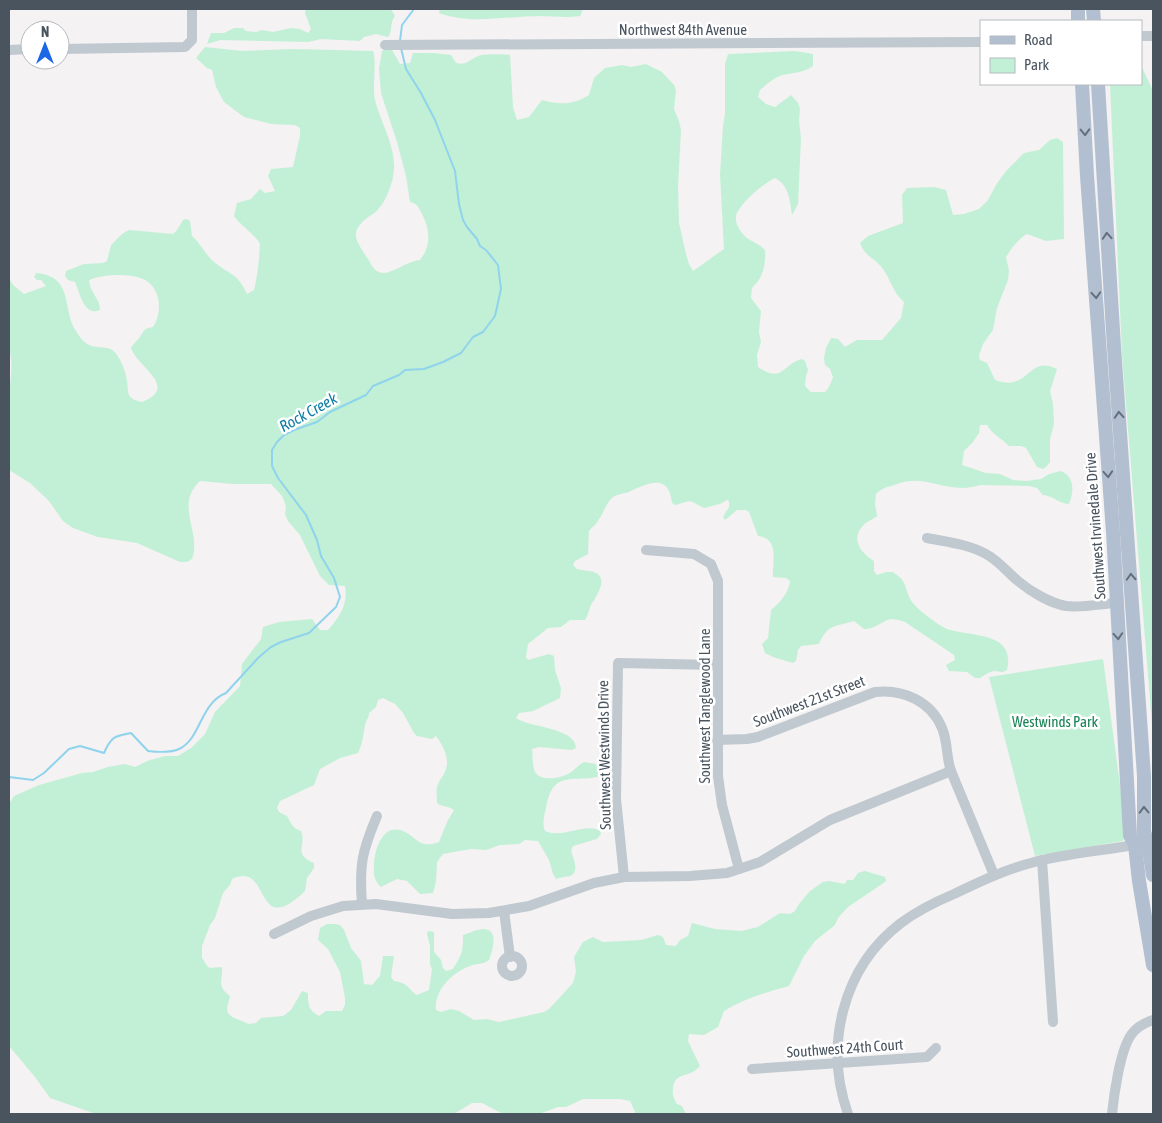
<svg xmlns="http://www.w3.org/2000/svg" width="1162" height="1123" viewBox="0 0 1162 1123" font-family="'Asap Condensed',sans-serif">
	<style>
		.green { fill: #c2f0d6 }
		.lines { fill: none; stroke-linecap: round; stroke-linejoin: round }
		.stream { stroke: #8fd3ec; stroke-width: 2 }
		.minor { stroke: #c0c8d0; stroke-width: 10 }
		.major { stroke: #b2bfd0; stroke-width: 14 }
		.oneway { stroke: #636f7b }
		.labels { text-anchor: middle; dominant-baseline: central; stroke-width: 5; stroke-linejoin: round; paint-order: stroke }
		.street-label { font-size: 15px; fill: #49545f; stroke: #fff }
		.park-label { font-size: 15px; fill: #188354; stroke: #fff }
		.water-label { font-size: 16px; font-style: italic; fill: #0d7da7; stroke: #fff }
	</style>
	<rect width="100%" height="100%" fill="#f4f2f2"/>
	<g class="green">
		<path d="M 306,9 L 391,9 L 395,16 C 389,24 393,32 388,37 L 376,34 L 364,37 L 360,41 L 321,39 L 308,42 L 220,40 L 207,44 L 211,33 L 224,33 L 234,28 L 243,28 L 246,31 L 256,32 L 262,30 L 273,32 L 291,28 L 300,29 L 308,33 L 311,29 L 305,13 Z"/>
		<path d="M 440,9 L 583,9 L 580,16 C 567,18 554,16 541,16 C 507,16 471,25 439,13 Z"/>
		<path d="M 205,47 L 242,51 L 294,49 L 373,51 C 377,64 372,85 375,100 C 381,124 399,152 393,177 C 391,186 386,201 379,208 C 377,212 371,215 367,218 C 348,233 357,242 368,259 C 372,266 375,273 384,273 C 395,272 405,262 420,260 C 432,245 430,228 421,212 C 418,206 416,203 410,202 L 406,176 L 397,142 L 381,93 L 379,69 L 382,51 L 386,48 L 392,50 L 400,64 L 410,63 L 413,53 L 434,53 L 451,55 L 456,63 C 466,66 469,60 478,56 C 483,54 504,54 510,55 L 513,107 L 517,120 L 529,117 L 542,100 C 560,105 573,105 589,95 L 594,78 L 605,68 L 622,65 L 631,67 L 646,64 L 662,72 L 674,85 L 676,90 L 674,109 L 679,121 L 681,130 L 678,186 L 679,223 L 686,254 L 689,264 L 693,271 L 724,249 L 720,175 L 723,126 L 725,114 L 725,64 L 728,54 L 795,51 L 813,54 L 813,66 C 805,72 794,73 783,75 C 775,77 767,84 760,90 L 758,97 L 766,104 L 775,107 L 791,95 L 798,103 L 800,109 L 799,121 L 801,138 L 798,204 L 792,215 C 790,201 789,185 775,178 C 764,183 739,204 736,216 C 735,222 739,230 743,234 C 748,241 757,242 765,250 C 766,265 763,278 752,288 L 751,298 L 761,311 L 759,332 L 761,342 L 757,355 L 758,367 C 783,384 782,364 802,359 L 805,361 L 808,370 L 806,376 L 805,386 L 811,392 L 825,392 L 829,387 L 833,377 L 830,369 L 825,365 L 824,358 L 826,348 L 831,338 L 838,339 L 845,347 L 857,340 L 882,340 L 901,318 L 904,302 C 893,293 891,280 883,269 C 874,257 866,258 860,243 L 868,236 L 903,223 L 902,195 L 907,188 L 934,187 L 946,190 L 953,215 L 964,214 L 979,209 L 988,200 L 996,185 L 1006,171 L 1024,153 L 1039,150 L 1050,140 L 1057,138 L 1063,142 L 1064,239 L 1046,241 L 1027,234 C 1017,240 1012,248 1006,257 L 1009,271 L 1008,280 L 997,308 L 993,330 L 983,344 L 979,355 L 980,360 L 987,363 L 995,380 C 1030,393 1027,354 1057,369 L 1050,391 L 1053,404 L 1054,424 L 1050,439 L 1050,462 L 1047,466 L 1043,469 L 1037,467 L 1026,448 L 1021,446 L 1009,446 C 1001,438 992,434 987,425 L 980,425 L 979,433 L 973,442 L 964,451 L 962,465 L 986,473 L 1000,474 L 1013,480 L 1026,481 L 1041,479 L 1049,474 L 1061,471 C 1075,477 1074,492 1069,504 C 1059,504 1052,495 1043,495 L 1037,488 L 1029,486 L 981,485 C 975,486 969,488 962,488 C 939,488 920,475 897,484 C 887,488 884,486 876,494 L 875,504 L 877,516 C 872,520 865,522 861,528 C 851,541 863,555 874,561 L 874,571 L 877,575 L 886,572 L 893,572 C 897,575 902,578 904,583 C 906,586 906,590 908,594 C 910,601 916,607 922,612 C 927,616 941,627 947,629 C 971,637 1016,631 1007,670 L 1003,672 L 994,671 L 988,673 L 980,678 L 975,678 L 967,672 L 949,671 L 946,665 L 955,660 L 954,655 L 905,622 C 883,613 883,628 864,629 L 854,621 C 836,627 828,623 819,644 L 801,646 L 798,650 L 796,661 L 793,663 L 773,657 L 765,653 L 762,644 L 768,638 L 771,610 C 780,603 789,592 790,581 L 786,578 L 773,577 C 772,563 780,538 758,536 L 749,512 L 746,510 L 737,510 L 725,520 L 723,517 L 729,507 L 729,501 L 727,500 L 720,504 L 704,508 C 686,499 695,500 675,505 L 672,503 C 669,473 648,483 629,492 C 622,494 616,494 611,499 C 605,505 604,513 599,519 C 597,524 592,527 589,531 L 588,554 L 575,561 L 573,565 L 577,569 C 583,571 591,570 596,573 C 609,580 595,598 591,605 C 589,610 588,615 585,620 L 570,620 L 561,627 L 548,628 L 528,644 L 526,657 L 528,660 L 549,654 L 554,656 L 555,670 L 561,688 L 560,698 L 533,711 L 519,713 L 516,718 C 530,728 575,727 576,748 L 572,750 L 539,747 L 532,749 C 533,755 532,766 535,772 C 541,782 560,778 568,774 C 574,771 578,765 584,762 L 596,764 L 603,771 L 603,775 C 577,785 553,766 546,808 C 544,816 542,824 545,831 C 563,839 586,822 600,831 L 601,834 L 597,839 L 573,846 L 571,851 C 573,857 579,870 572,875 C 568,877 560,877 556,879 L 553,874 L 549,860 L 538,841 L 525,840 L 519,844 L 500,845 L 486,850 L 471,849 L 443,854 L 437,862 L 436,882 L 433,893 L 420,894 L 407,881 L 397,879 L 381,887 C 375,882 373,874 374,866 C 374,853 381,825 400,830 C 417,835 417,850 439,842 L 447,822 L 454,810 C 449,806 442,807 437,803 C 437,797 436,792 437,787 C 439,780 444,776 446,769 C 450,758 442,744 436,736 L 432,739 L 417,736 L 414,733 L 403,713 L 395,704 L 383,698 L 378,700 L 376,707 L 369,713 C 369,718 366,720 365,725 C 363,735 363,743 358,753 L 340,758 L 320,769 L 314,785 L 280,801 L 277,808 L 279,812 L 287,816 C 291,823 292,828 301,831 C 307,845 292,854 314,863 L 314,868 L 307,878 L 305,891 C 253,941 272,860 232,879 L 230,885 L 223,893 L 215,918 L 210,925 L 202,946 L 202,958 L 208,967 L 211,968 L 222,967 C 223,980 216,986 230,996 L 227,1008 L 228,1013 L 232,1017 L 249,1024 L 256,1023 L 261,1018 L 283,1016 L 291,1010 L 302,991 L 308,993 C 308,1004 308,1010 319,1016 L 326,1011 L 342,1011 L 345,1005 L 345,998 L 340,972 L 328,949 L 318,940 L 320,928 L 327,924 L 336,924 L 340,925 L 344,930 L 351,948 L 361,961 L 364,984 L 372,985 L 380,976 L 383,956 L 394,956 L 391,977 L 394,981 C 411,984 406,988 417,995 L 429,990 L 432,969 L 430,965 L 430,946 L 427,934 L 428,931 L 434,932 L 434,952 L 441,960 L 443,968 L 446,971 L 453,969 C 462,954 463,953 463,935 C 470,933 477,929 483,929 C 500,929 492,951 489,960 C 483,965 477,963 470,966 C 453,972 434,990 436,1010 L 441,1012 L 451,1009 L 459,1011 L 474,1020 L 487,1019 L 499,1022 L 544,1012 L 549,1009 L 573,983 L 576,971 L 574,957 L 583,942 L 593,937 L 603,942 L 641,940 L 658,935 L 663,937 L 666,945 L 676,946 L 680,940 L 688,936 L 692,923 L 715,929 L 741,931 L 758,927 L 780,913 L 790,914 L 795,911 L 799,904 L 810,891 L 823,882 L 829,881 L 845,884 L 847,880 L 853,880 L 858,873 L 865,871 L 885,877 L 886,881 L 882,884 L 848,907 L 838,918 L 835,925 L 815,941 L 804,956 L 789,986 C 767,992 743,999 724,1011 L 718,1027 L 704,1035 L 689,1034 L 688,1041 L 700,1066 C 689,1079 675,1071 673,1088 C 672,1095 674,1099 677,1104 L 682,1106 L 686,1114 L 636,1114 L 630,1101 L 620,1099 L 583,1099 L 566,1107 L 558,1107 L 539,1114 L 503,1114 L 482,1103 L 472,1103 L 454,1114 L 96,1114 L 50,1098 L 35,1077 L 9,1046 L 9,804 L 14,796 L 39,785 L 82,773 L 93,772 L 108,767 L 125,764 L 135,767 L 147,761 L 165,756 L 178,756 L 191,748 L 205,734 L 215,712 L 240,686 L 242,664 L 261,639 L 263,627 L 279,622 L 312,619 L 320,630 L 328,630 C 340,616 348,605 345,586 L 329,585 L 320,576 L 300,535 L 288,521 L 285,514 L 286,506 L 282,496 L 271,484 L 233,484 L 200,481 C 174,505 202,532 192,559 L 187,562 L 180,562 L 137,543 L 98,537 L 73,528 L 63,521 L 49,501 L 30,483 L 9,470 C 9,446 7,420 9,396 C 10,380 14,365 9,349 L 9,278 L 13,285 L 24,294 L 46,286 L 41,280 L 37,280 L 34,277 L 36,273 C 74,276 62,309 76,331 C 79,336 83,342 89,345 C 101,350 111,343 119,358 C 122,363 125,371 126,376 C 130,391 123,398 142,402 C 180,387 137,367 131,348 C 134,343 137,341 140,337 C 144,330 145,328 153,327 C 163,312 161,287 143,279 C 129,273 103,274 89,280 C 90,293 100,298 100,310 C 84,317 80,293 75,282 L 68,280 L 65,276 L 66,271 L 84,264 L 103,263 L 107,261 L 111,245 L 122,234 L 129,230 L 173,234 L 177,230 L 183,220 L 187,219 L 190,221 L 192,236 C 201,244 205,254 213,261 C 229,275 237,272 247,294 L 254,290 C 258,274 259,260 260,244 C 254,233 242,227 234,216 L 237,203 L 251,199 L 260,189 L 265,193 L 275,191 L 268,176 L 271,169 L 293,167 L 300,136 L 300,128 L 295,125 L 271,124 L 244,117 L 224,102 L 216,87 L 212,70 L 207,68 L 196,58 Z"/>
		<path d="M 1141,65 L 1153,91 L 1153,737 L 1122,355 L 1110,84 L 1141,84 Z"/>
		<path d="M 1103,659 L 1127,837 L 1122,841 L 1117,842 L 1035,856 L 989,677 Z"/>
	</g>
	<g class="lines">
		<g class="stream">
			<path d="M 400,41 L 402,25 L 414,9"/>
			<path d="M 9,777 L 33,780 L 44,773 L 69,749 L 80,746 L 104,753 C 111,737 114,736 131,733 L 148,751 C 157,752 171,753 179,749 C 201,739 200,703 226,693 L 259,657 L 271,647 L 281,642 L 309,633 L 336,607 L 340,597 L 334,578 L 321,556 L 317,540 L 306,515 L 278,478 L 272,466 L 272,450 L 277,442 L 284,435 L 294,430 L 317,422 L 330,412 L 366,395 L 373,386 L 399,375 L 405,370 L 424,369 L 443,362 L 461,353 L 473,337 L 483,332 L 495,316 L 501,289 L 498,265 L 486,250 L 480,246 L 477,239 L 467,227 L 463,220 L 459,204 L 455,171 L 435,120 L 421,93 L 406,69 L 401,48"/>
		</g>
		<g class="minor">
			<path d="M 1141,36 L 1153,36"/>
			<path d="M 385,45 L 981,42"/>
			<path d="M 60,49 L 185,47 L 192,40 L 192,9"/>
			<path d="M 9,50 L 30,49"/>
			<path d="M 927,538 C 947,542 968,544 986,554 C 999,561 1007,572 1018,581 C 1031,592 1050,603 1066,606 C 1082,608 1100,604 1116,603"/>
			<path d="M 646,550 L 694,554 L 711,564 L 718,581 L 718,776 L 722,805 L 739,869"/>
			<path d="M 717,740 L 747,739 L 758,737 L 875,692 C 903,689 931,701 942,728 C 948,742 946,757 951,771 L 994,875"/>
			<path d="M 1042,860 L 1053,1022"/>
			<path d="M 624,877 L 616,799 L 618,663 L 718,665"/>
			<path d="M 362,904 C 359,865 362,851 377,816"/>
			<path d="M 504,911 L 510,957"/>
			<path d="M 274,934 L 311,916 L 343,906 L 376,904 L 452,914 L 489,913 L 529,906 L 594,883 L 624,877 L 690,876 L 727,873 L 760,862 L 830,820 L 951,771"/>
			<circle cx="512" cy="966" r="10"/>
			<path d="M 752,1069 L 927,1057 L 936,1048"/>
			<path d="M 848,1114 C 824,1046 842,968 901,923 C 917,911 935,902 954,894 C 979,882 1004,870 1031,863 C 1066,853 1103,851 1139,844"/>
			<path d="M 1112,1114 C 1114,1094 1120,1051 1131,1035 C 1136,1027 1144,1023 1153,1020"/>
		</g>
		<g class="major">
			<path d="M 1078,9 L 1078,21"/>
			<path d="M 1093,9 L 1094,21"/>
			<path d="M 1082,84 L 1087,176 L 1113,532 L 1130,835 L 1135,845 L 1139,881 L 1153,965"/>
			<path d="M 1098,84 L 1114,347 L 1144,776 L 1144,832 L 1148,842 L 1153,875"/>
		</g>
	</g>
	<defs><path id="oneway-chevron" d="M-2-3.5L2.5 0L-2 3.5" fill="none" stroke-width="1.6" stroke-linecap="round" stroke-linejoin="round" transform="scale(1.25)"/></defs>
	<g class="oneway">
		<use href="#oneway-chevron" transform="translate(1085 132) rotate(88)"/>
		<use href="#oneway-chevron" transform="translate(1107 236) rotate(-94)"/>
		<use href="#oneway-chevron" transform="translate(1096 295) rotate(86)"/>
		<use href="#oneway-chevron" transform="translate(1119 415) rotate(-94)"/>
		<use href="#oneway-chevron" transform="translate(1108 474) rotate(86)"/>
		<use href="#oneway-chevron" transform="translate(1131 577) rotate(-93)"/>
		<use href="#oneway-chevron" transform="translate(1118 636) rotate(86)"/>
		<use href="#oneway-chevron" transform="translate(1144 810) rotate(-91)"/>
	</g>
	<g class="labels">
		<g class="street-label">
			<text x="683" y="29">Northwest 84th Avenue</text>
			<text transform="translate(1095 526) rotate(-94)">Southwest Irvinedale Drive</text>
			<text transform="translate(809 701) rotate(-21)">Southwest 21st Street</text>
			<text transform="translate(704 706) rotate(-90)">Southwest Tanglewood Lane</text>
			<text transform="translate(604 755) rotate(-91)">Southwest Westwinds Drive</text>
			<text transform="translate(845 1048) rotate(-4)">Southwest 24th Court</text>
		</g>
		<g class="park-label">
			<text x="1055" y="721">Westwinds Park</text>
		</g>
		<g class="water-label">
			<text transform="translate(308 412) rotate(-29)">Rock Creek</text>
		</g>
	</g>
	<rect width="1162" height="1123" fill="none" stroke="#49545f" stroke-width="20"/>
	<rect x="980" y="20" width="162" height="65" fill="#ffffff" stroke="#b6bbbf"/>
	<rect x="990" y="36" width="25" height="8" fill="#b2bfd0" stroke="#b6bbbf"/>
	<text x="1024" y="45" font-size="15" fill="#49545f">Road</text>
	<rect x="990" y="58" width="25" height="15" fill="#c2f0d6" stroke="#b6bbbf"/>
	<text x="1024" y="70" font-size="15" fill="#49545f">Park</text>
	<g transform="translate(45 45)"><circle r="24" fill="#ffffff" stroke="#b6bbbf"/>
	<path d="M0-4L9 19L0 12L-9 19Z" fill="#1b67e5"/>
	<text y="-8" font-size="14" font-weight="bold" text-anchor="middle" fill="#49545f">N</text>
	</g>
</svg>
